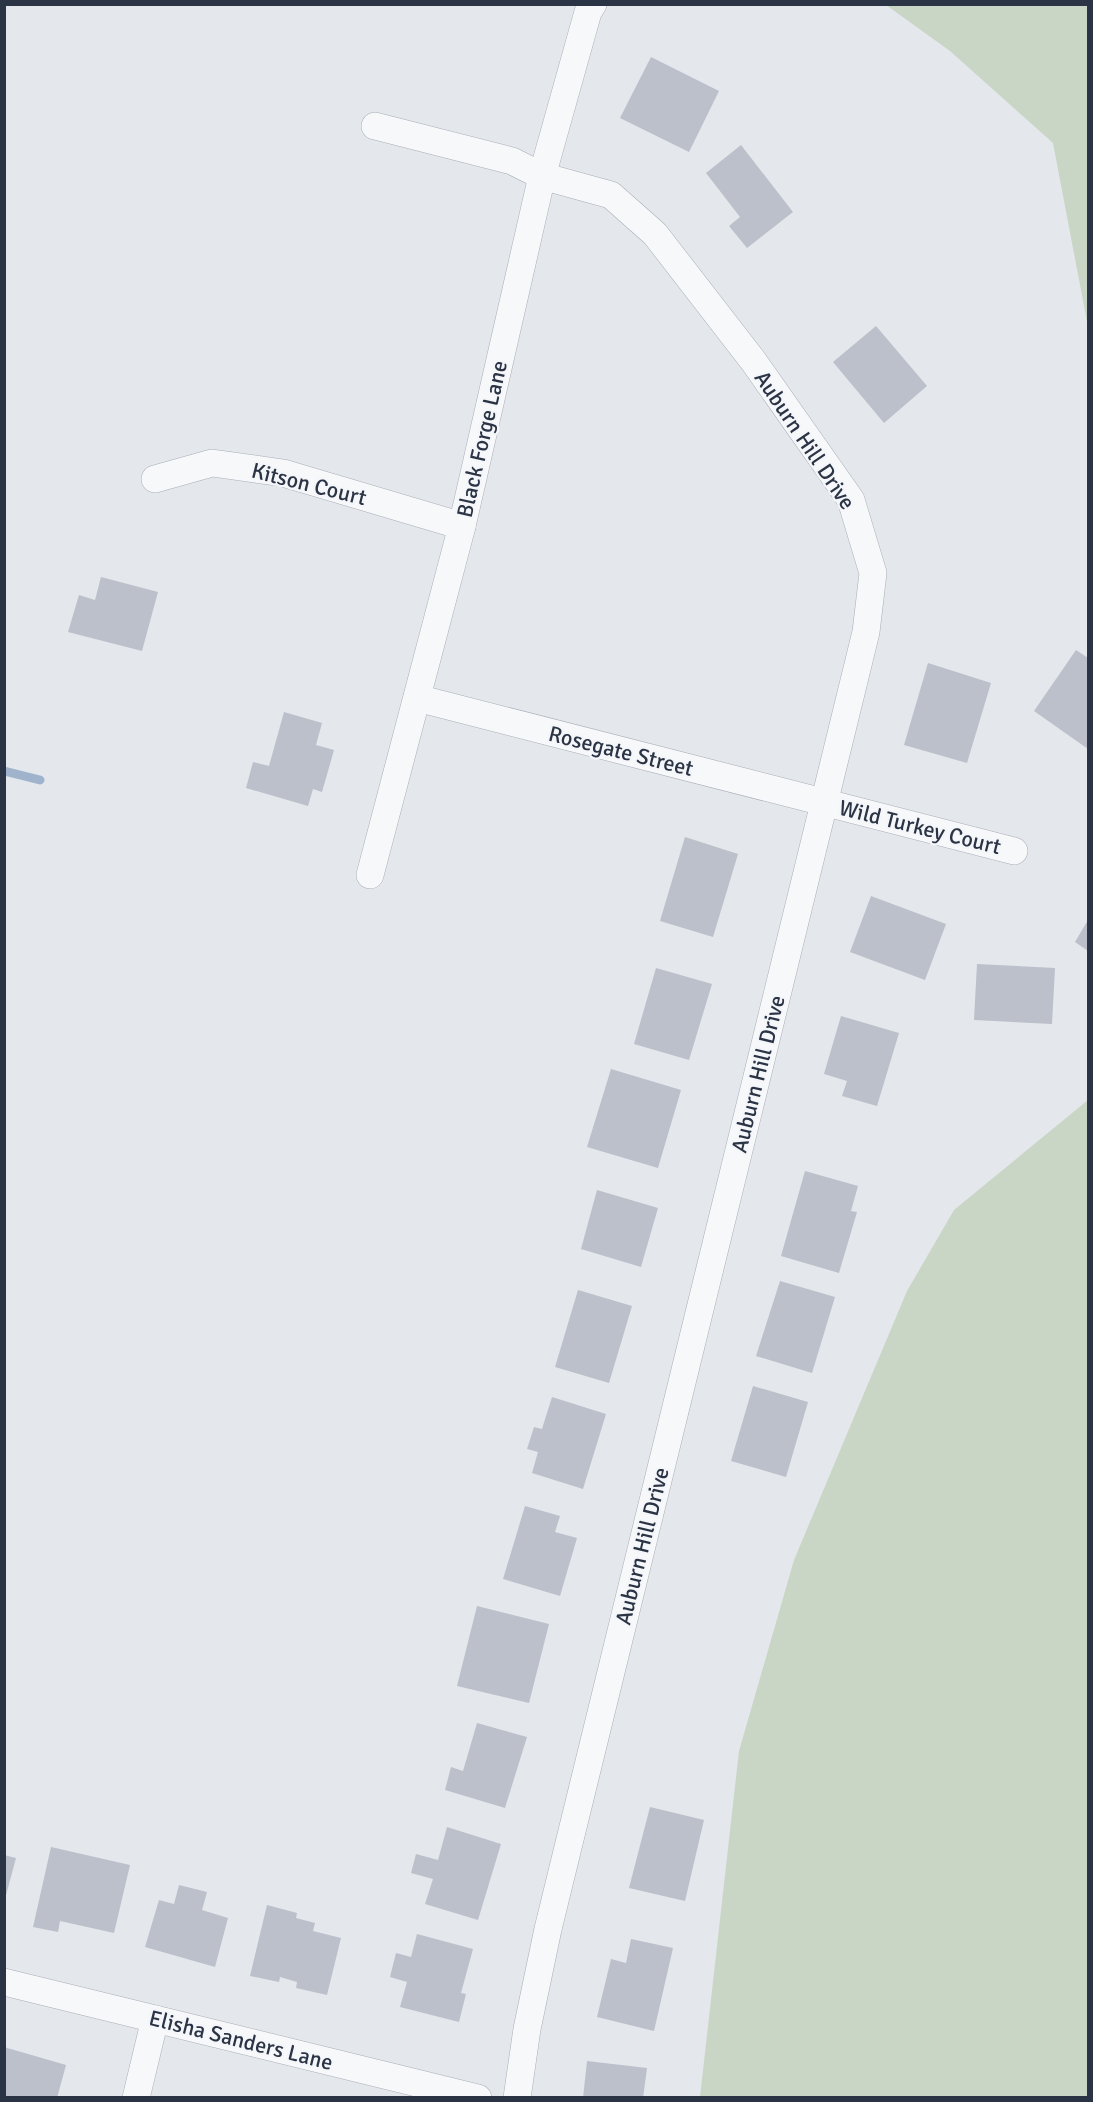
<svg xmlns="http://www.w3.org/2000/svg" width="1093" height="2102" viewBox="0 0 1093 2102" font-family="Signika,sans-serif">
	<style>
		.green { fill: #c9d6c5 }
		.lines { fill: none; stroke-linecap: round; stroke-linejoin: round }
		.stream { stroke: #9fb4cc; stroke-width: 9 }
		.building { fill: #bbc0ca }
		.street-casing { stroke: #a9aeb7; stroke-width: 28 }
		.street { stroke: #f7f8fa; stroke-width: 27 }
		.labels { text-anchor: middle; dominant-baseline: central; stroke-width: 4.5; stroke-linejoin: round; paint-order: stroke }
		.street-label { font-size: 22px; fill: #2b3445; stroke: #f4f6f9 }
	</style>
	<rect width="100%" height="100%" fill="#e4e7ec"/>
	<g class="green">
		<path d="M 886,5 L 1088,5 L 1088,327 L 1053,143 L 950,51 Z"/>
		<path d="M 1088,1100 L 1088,2097 L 700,2097 L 739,1751 L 794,1560 L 907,1291 L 954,1210 Z"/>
	</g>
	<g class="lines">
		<path class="stream" d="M 4,771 L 40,780"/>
	</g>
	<g class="building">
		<path d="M 651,57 L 719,91 L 689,152 L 620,118 Z"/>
		<path d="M 741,145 L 793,212 L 747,248 L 729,226 L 740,217 L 706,173 Z"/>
		<path d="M 876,326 L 927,386 L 884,423 L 833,362 Z"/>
		<path d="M 101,577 L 158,592 L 142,651 L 68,632 L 79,595 L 95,600 Z"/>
		<path d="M 1076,650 L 1088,658 L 1088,749 L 1034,711 Z"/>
		<path d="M 928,663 L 991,683 L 967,763 L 904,745 Z"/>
		<path d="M 284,712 L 322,723 L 316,745 L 334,750 L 322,792 L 313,789 L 308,806 L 246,788 L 253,762 L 269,766 Z"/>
		<path d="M 685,837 L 738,854 L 713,937 L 660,921 Z"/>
		<path d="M 871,896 L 946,924 L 925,980 L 850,952 Z"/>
		<path d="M 1088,920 L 1088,951 L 1075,942 Z"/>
		<path d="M 977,964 L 1055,968 L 1052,1024 L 974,1020 Z"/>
		<path d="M 656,968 L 712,984 L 689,1060 L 634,1044 Z"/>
		<path d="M 841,1016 L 899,1033 L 877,1106 L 842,1096 L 847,1081 L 824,1074 Z"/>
		<path d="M 611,1069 L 681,1090 L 658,1168 L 587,1147 Z"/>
		<path d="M 805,1171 L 858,1186 L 851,1211 L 857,1212 L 839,1273 L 781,1256 Z"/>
		<path d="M 597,1190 L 658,1208 L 641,1267 L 581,1249 Z"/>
		<path d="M 780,1281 L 835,1297 L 812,1373 L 756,1356 Z"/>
		<path d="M 578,1290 L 632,1306 L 609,1383 L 555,1367 Z"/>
		<path d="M 753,1386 L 808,1402 L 786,1477 L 731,1461 Z"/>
		<path d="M 552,1397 L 606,1414 L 583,1489 L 532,1473 L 538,1452 L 527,1449 L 534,1427 L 542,1429 Z"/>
		<path d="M 525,1506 L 560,1516 L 555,1532 L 577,1538 L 560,1596 L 503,1579 Z"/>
		<path d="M 477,1606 L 549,1624 L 529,1703 L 457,1686 Z"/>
		<path d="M 477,1723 L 527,1737 L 505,1808 L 445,1790 L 451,1767 L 463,1771 Z"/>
		<path d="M 650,1807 L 704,1820 L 685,1901 L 629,1888 Z"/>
		<path d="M 447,1827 L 501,1844 L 478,1920 L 425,1904 L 433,1879 L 411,1873 L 416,1854 L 438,1860 Z"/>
		<path d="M 51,1847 L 130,1865 L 114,1933 L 60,1921 L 58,1932 L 33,1927 Z"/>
		<path d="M 4,1855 L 16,1858 L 5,1899 L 4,1899 Z"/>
		<path d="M 179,1885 L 207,1892 L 202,1910 L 228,1918 L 215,1967 L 145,1947 L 159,1900 L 174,1904 Z"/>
		<path d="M 267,1905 L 297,1913 L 296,1918 L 315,1923 L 313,1931 L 341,1938 L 327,1995 L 296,1988 L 297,1982 L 280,1977 L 279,1982 L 250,1976 Z"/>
		<path d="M 417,1934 L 473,1949 L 461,1993 L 466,1994 L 459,2022 L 400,2007 L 407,1982 L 390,1977 L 396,1953 L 411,1957 Z"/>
		<path d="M 631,1939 L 673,1948 L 654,2031 L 597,2017 L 611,1959 L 626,1963 Z"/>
		<path d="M 4,2047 L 66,2065 L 57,2098 L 4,2098 Z"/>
		<path d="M 587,2061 L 647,2068 L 643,2098 L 583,2098 Z"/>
	</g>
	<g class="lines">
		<g class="street-casing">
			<g id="street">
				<path d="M 375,126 L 512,161 L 542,176 L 611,195 L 655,234 L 754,362 L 851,500 L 873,573 L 866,632 L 548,1929 L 527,2029 L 517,2098"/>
				<path d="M 155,479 L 212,463 L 283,473 L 462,526"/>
				<path d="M 417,698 L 1014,851"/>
				<path d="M 370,875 L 462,526 L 542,176 L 588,12 L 593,4"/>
				<path d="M 4,1982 L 478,2098"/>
				<path d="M 136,2098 L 155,2019"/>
			</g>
		</g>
		<use href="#street" class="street"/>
	</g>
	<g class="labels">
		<g class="street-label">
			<text transform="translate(482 439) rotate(-77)">Black Forge Lane</text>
			<text transform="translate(805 440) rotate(56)">Auburn Hill Drive</text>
			<text transform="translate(309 484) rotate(14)">Kitson Court</text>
			<text transform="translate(621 751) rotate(14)">Rosegate Street</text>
			<text transform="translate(920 827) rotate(14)">Wild Turkey Court</text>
			<text transform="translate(758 1074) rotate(-76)">Auburn Hill Drive</text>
			<text transform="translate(642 1546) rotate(-76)">Auburn Hill Drive</text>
			<text transform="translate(241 2040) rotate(14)">Elisha Sanders Lane</text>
		</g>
	</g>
	<rect width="1093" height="2102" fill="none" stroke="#2b3445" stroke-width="12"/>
</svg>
